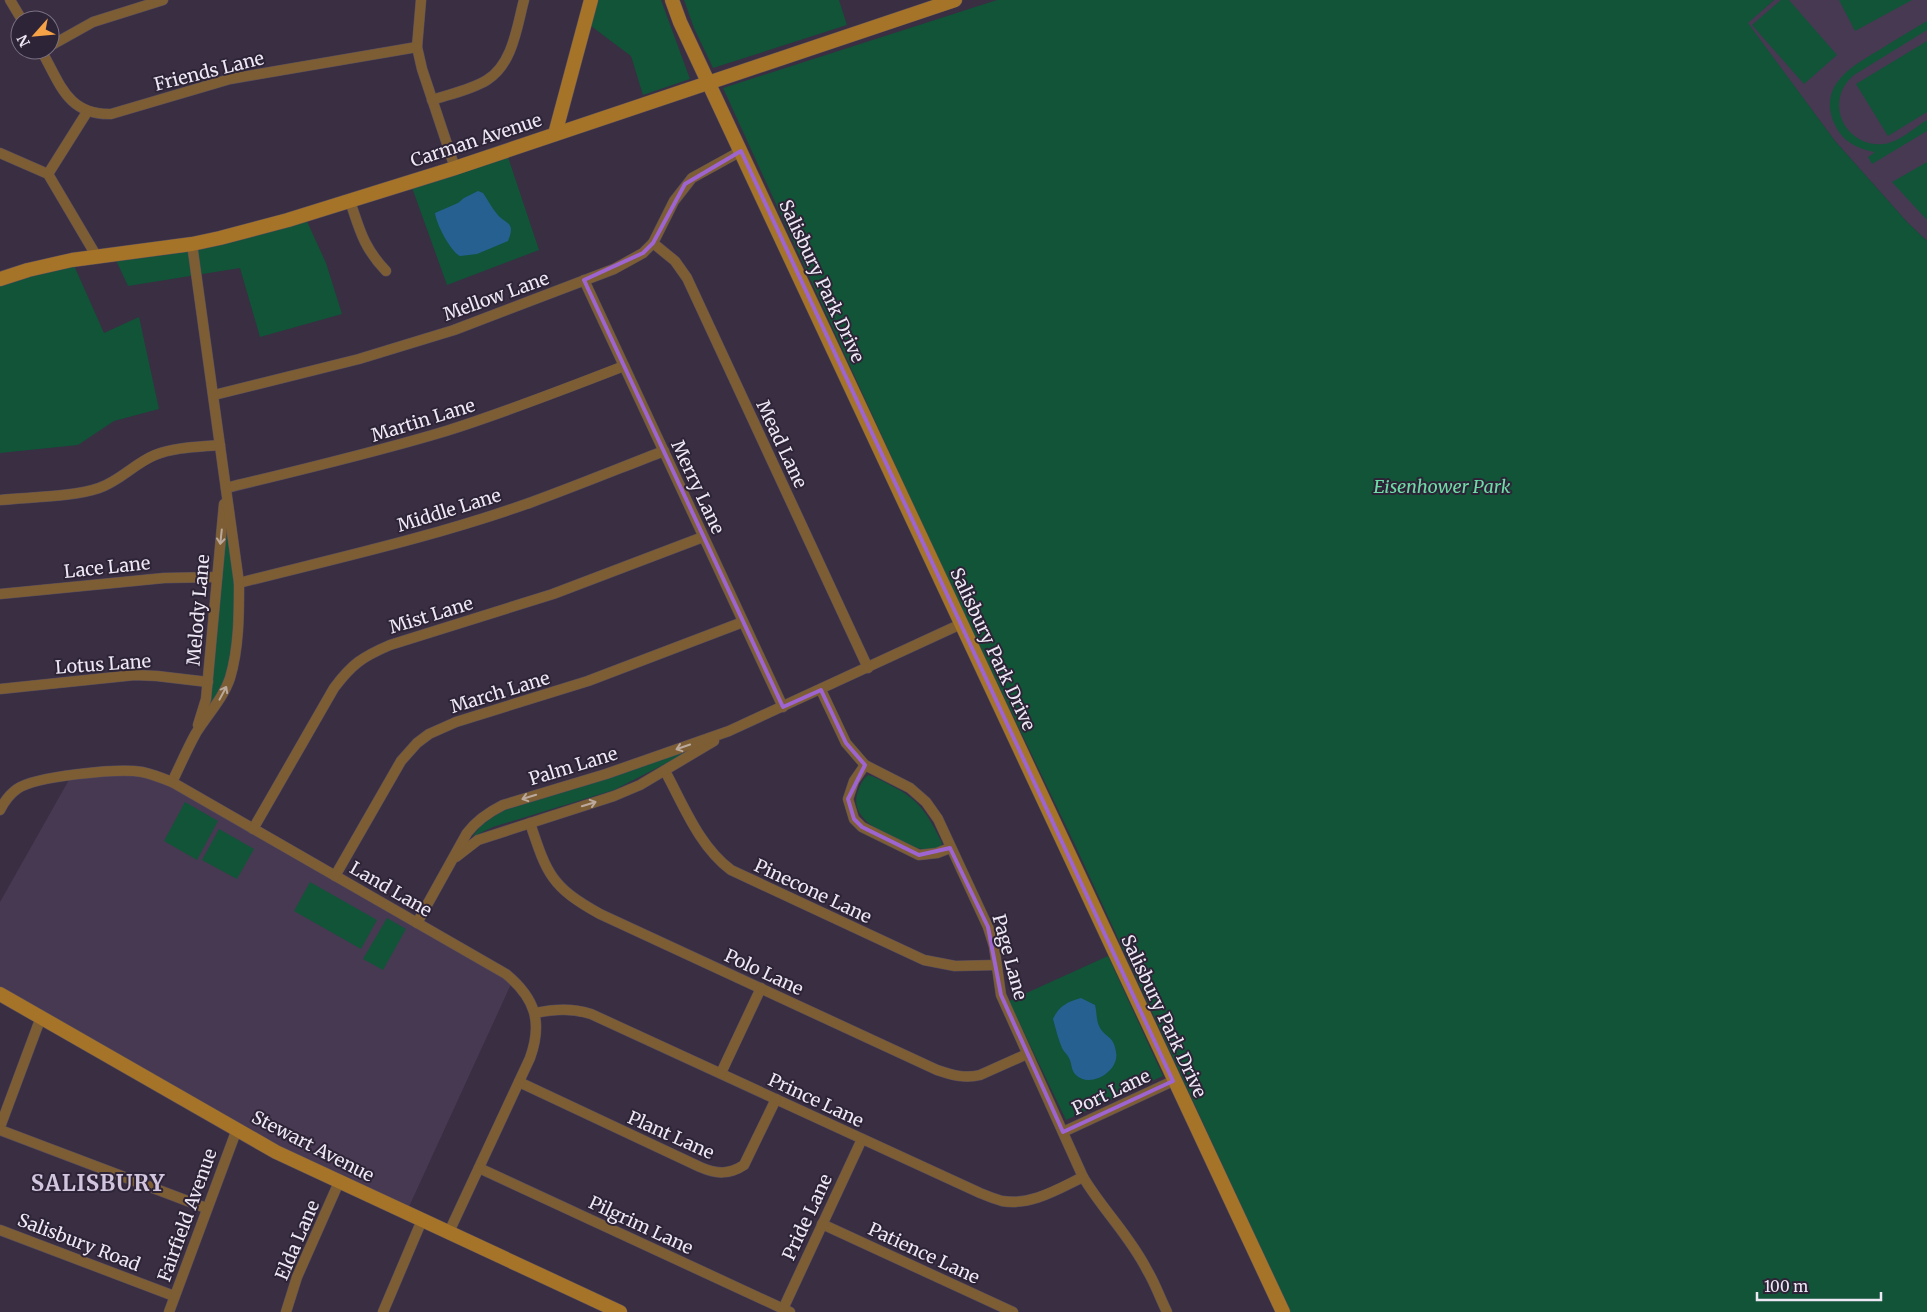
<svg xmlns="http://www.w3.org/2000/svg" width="1927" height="1312" viewBox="0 0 1927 1312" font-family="Merriweather,serif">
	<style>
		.built { fill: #473952 }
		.green { fill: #115438 }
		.water { fill: #266091 }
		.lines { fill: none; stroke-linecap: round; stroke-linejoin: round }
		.street-casing { stroke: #564c5f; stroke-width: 11 }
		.secondary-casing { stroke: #564c5f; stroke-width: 15 }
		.street { stroke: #7d5d33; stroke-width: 10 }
		.secondary { stroke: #a57429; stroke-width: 14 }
		.oneway { stroke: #bba99e }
		.marked { fill: none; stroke: #9e64cf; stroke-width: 4; stroke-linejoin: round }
		.labels { text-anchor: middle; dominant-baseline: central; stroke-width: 4; stroke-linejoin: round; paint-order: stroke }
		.street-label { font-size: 18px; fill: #eee8f5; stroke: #2e2437 }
		.park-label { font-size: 18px; font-style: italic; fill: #6ddda7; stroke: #2e2437 }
		.district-label { font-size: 22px; font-weight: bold; letter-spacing: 1px; fill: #d2c6df; stroke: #2e2437 }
	</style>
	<rect width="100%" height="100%" fill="#392e42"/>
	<g class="built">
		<path d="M 1774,0 L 1927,0 L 1927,241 L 1907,222 L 1835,141 L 1747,23 Z"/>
		<path d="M 139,773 L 170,782 L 512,982 L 407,1211 L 279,1151 L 0,992 L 0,902 L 70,778 Z"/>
	</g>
	<g class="green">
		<path d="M 598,0 L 661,0 L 690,79 L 643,95 L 631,56 L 591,26 Z"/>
		<path d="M 684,0 L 839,0 L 847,25 L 713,68 L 694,28 Z"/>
		<path d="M 997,0 L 1774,0 L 1748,23 L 1835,141 L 1907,222 L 1927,241 L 1927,1312 L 1290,1312 L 1076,847 L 940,563 L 723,88 Z"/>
		<path d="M 1781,0 L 1789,0 L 1837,55 L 1804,84 L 1752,25 Z"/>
		<path d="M 1839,0 L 1912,0 L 1855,31 Z"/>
		<path d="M 1927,21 L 1927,30 L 1854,75 C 1847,81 1842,88 1840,97 C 1834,123 1857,147 1883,144 C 1898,143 1914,128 1927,120 L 1927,131 L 1872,164 L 1868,157 L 1875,152 C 1858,149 1843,142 1835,125 C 1817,85 1852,66 1881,49 C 1896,39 1912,30 1927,21 Z"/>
		<path d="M 1927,41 L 1927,112 L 1888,136 L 1856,84 Z"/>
		<path d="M 506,151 L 539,250 L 447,285 L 410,182 Z"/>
		<path d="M 1927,162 L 1927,220 L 1892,182 Z"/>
		<path d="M 305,217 L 326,263 L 342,314 L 260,337 L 240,268 L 128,286 L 114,256 Z"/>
		<path d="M 72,261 L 104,333 L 139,317 L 159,409 L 114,421 L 78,445 L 0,453 L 0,280 Z"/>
		<path d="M 226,495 L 238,582 L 235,643 L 228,676 L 199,726 Z"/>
		<path d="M 688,750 L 688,752 L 614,790 L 493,827 L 472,837 C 481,824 492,817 505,810 L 613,777 Z"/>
		<path d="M 868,775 C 875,777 883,781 890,785 C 919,799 928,814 942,843 C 940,851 925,850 917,848 C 896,838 846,823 858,791 C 860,785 863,779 868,775 Z"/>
		<path d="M 185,802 L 218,821 L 197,860 L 164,841 Z"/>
		<path d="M 219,829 L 254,849 L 237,879 L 202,860 Z"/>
		<path d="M 310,882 L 377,920 L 361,949 L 294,911 Z"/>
		<path d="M 387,918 L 406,929 L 383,970 L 363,959 Z"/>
		<path d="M 1108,956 L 1163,1076 L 1066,1120 L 1009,1001 Z"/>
	</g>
	<g class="water">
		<path d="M 478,191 L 483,193 C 488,200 491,207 497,214 C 506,225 516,221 508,241 L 477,254 L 460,256 C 450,251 436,223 435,213 L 458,203 L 464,198 Z"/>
		<path d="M 1081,998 L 1095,1005 C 1097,1013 1096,1021 1100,1028 C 1106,1038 1114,1036 1116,1052 C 1120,1071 1090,1089 1076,1075 C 1071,1071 1072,1063 1069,1058 C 1067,1054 1064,1052 1062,1048 C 1058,1039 1056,1029 1053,1019 C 1059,1006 1067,1002 1081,998 Z"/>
	</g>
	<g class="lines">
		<g class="street-casing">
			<g id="street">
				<path d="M 10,0 L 22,20"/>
				<path d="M 421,0 L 417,47 L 422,69 L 455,168"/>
				<path d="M 50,46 L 93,22 L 163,0"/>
				<path d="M 41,50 C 60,83 67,115 111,114 L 230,79 L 417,47"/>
				<path d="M 432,100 C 450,94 471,90 487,80 C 513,64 517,26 524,0"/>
				<path d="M 0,153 L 48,174 L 97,257"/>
				<path d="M 48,174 L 87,112"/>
				<path d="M 350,201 C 360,231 364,248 386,271"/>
				<path d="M 653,243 L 675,261 L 687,278 L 868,668"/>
				<path d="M 584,280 L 783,707"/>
				<path d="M 214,395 L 359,359 L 454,330 L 614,269 L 643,253 L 653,243 L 674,201 L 692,178 L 741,151"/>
				<path d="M 226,488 C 300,470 373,453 446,431 C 506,412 565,389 624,366"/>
				<path d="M 0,500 C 29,497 73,497 99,488 C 120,481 135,463 155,455 C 175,447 199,447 220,445"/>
				<path d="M 239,583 C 337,558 437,536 532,502 C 576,486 620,468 664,451"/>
				<path d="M 0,594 L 164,578 L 217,577"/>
				<path d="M 0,689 L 135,675 L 157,676 L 208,682"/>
				<path d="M 821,690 L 846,743 L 865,765 L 910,788 L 926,802 L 938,819 L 988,927 L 994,946 L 1001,995 L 1083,1177 C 1102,1209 1130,1236 1147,1270 C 1155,1283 1160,1298 1167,1312"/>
				<path d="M 198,725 L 206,699 L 224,504"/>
				<path d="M 865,765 L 854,781 L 848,799 L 854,819 L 862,827 L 919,855 L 937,853 L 950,848"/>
				<path d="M 665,771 C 684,806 699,846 731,870 L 924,960 L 955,966 L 996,965"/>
				<path d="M 172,782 C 180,766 187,749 196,733 C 207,715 223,699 230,678 C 239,648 239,614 239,583 L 192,244"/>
				<path d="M 0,810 C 4,802 10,794 17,789 C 35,776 119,768 142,772 C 152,774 162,778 172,782 L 506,974 C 535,998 543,1022 530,1058 L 449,1232"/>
				<path d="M 530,823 C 547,874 551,887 600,914 L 937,1070 C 952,1075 965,1079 980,1075 L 1027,1054"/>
				<path d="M 253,829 L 334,688 C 352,664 362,657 390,645 L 553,594 L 703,537"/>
				<path d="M 456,857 L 478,840 L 614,796 L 640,785 L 714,741"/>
				<path d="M 335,876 L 401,761 L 417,743 L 429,734 L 456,722 L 588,681 L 743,622"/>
				<path d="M 417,923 L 467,833 C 477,820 489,812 503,805 L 606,774 L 729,731 L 961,624"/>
				<path d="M 535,1013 C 555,1009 572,1008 591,1014 L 980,1193 C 987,1196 995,1199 1002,1201 C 1031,1206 1058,1189 1083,1177"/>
				<path d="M 721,1073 L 761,988"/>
				<path d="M 519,1082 L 700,1167 C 716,1174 729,1175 744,1165 L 776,1099"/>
				<path d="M 0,1127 L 41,1017"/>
				<path d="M 0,1130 L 206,1208"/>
				<path d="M 1063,1132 L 1173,1081"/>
				<path d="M 479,1168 L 790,1312"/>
				<path d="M 822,1224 L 1013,1312"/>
				<path d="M 0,1230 L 174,1296"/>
				<path d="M 783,1309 L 862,1139"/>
				<path d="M 169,1312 L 237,1129"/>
				<path d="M 286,1312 L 297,1277 L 339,1182"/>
				<path d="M 383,1312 L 422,1220"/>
			</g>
		</g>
		<g class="secondary-casing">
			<g id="secondary">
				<path d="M 672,0 L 680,22 L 1283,1312"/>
				<path d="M 555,134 L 591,0"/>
				<path d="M 0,279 L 28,270 L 72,260 L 192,244 L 220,238 L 288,220 L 455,168 L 955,0"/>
				<path d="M 0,994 L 276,1152 L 620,1312"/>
			</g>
		</g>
		<use href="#street" class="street"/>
		<use href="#secondary" class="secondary"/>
	</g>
	<defs><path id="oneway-shaft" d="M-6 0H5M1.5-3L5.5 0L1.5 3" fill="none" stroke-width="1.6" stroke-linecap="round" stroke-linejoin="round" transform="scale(1.25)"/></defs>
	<g class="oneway">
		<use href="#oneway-shaft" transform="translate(221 537) rotate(96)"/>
		<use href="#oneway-shaft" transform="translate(223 693) rotate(-62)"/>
		<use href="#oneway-shaft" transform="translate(683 747) rotate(161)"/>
		<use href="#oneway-shaft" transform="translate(529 797) rotate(163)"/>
		<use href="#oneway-shaft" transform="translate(589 804) rotate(-17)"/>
	</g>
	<path class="marked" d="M 741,151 L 1173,1081 L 1063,1132 L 1001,995 L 988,927 L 950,848 L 919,855 L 862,827 L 854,819 L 848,799 L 865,765 L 846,743 L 821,690 L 783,707 L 584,280 L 643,253 L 653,243 L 685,184 Z"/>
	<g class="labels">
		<g class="street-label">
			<text transform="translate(209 71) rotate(-14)">Friends Lane</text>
			<text transform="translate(476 140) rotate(-18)">Carman Avenue</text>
			<text transform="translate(822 281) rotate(65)">Salisbury Park Drive</text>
			<text transform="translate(496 296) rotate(-20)">Mellow Lane</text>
			<text transform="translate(423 420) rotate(-17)">Martin Lane</text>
			<text transform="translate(782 444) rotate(65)">Mead Lane</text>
			<text transform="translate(698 487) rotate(65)">Merry Lane</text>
			<text transform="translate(449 510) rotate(-17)">Middle Lane</text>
			<text transform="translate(107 567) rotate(-6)">Lace Lane</text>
			<text transform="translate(198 610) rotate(-85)">Melody Lane</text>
			<text transform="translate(431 615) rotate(-17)">Mist Lane</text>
			<text transform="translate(993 649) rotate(65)">Salisbury Park Drive</text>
			<text transform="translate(103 664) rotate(-4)">Lotus Lane</text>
			<text transform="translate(500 692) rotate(-17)">March Lane</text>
			<text transform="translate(573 766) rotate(-17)">Palm Lane</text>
			<text transform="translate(391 889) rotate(30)">Land Lane</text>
			<text transform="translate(813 891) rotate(25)">Pinecone Lane</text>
			<text transform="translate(1010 957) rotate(75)">Page Lane</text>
			<text transform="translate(764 972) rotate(25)">Polo Lane</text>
			<text transform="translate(1164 1016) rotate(65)">Salisbury Park Drive</text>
			<text transform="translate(1111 1092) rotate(-25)">Port Lane</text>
			<text transform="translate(816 1100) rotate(25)">Prince Lane</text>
			<text transform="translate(671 1135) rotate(24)">Plant Lane</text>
			<text transform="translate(313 1146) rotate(27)">Stewart Avenue</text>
			<text transform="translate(187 1215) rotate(-70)">Fairfield Avenue</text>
			<text transform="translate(807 1217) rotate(-65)">Pride Lane</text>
			<text transform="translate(641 1225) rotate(25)">Pilgrim Lane</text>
			<text transform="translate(297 1240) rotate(-67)">Elda Lane</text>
			<text transform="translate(79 1242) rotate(21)">Salisbury Road</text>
			<text transform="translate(924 1253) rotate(25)">Patience Lane</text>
		</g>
		<g class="park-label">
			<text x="1442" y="486">Eisenhower Park</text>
		</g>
		<g class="district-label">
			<text x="98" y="1183">SALISBURY</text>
		</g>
	</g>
	<g transform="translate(35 35) rotate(243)"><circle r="24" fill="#2e2437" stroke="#7b7283"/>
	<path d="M0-4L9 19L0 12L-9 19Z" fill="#f6a247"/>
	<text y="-8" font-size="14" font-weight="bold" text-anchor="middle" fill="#eee8f5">N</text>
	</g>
	<path d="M1757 1292v8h124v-8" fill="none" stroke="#eee8f5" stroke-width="2.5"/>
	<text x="1764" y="1292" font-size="15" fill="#eee8f5" stroke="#2e2437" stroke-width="4" paint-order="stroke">100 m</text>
</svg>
